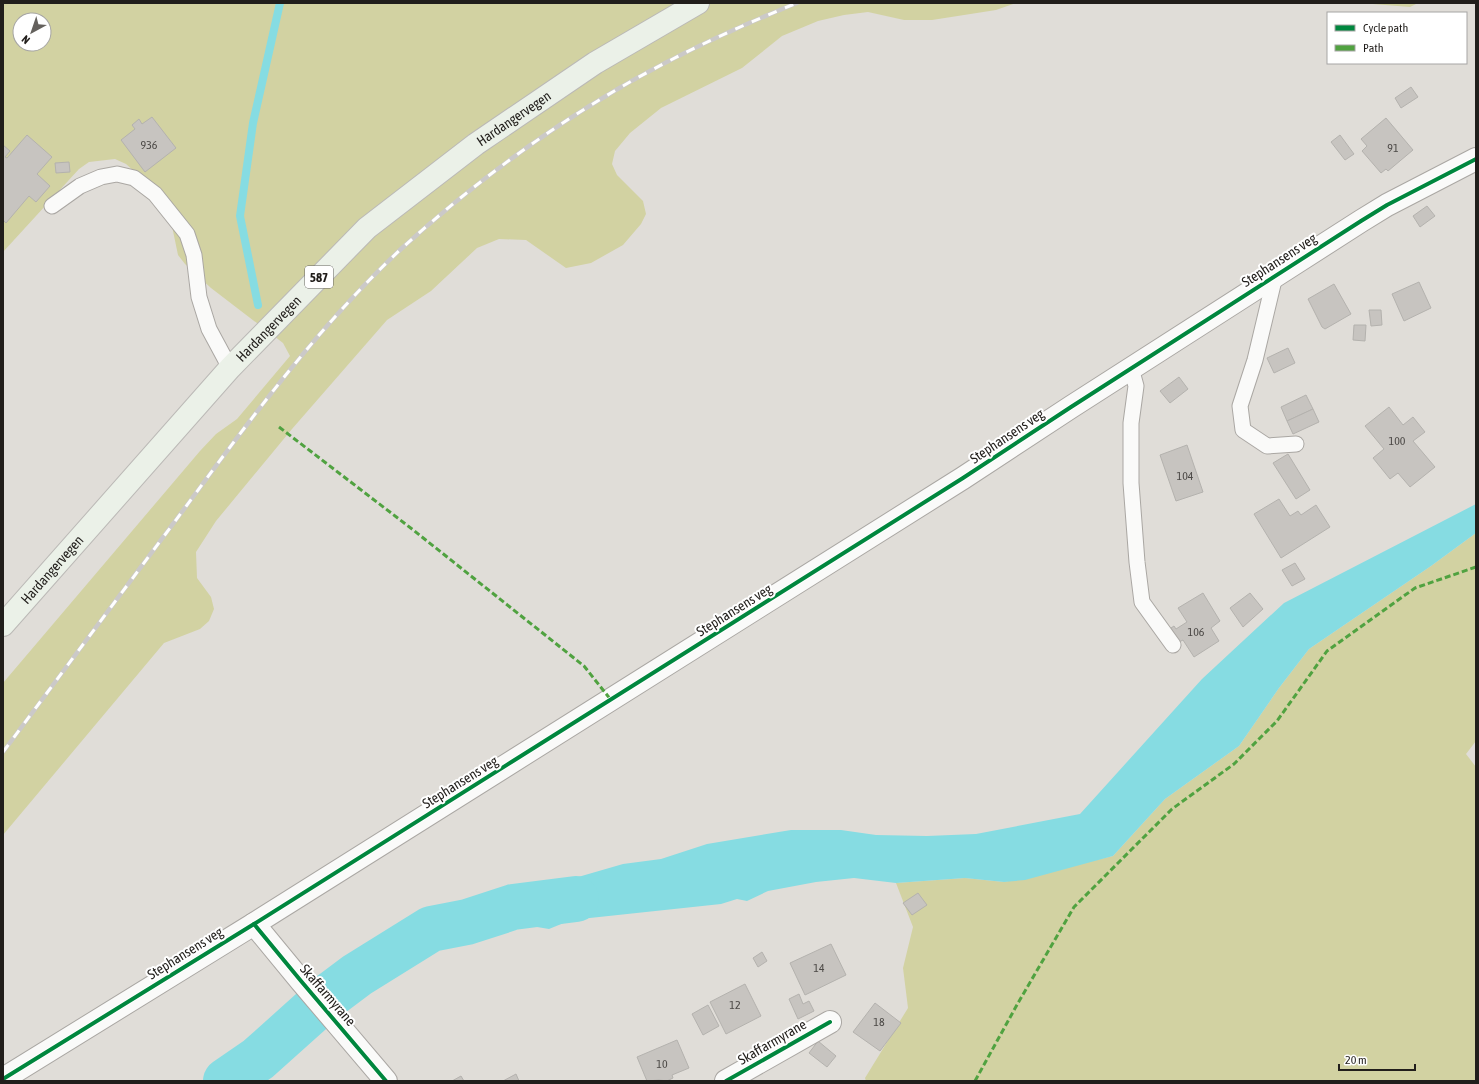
<svg xmlns="http://www.w3.org/2000/svg" width="1479" height="1084" viewBox="0 0 1479 1084" font-family="'Asap Condensed',sans-serif">
	<style>
		.green { fill: #d2d2a2; fill-rule: evenodd }
		.water { fill: #86dce2 }
		.lines { fill: none; stroke-linecap: round; stroke-linejoin: round }
		.stream { stroke: #86dce2; stroke-width: 8 }
		.river { stroke: #86dce2; stroke-width: 46 }
		.building { fill: #c7c4c0; stroke: #b4b2ae }
		.service-casing { stroke: #aaa7a3; stroke-width: 17 }
		.minor-casing { stroke: #aaa7a3; stroke-width: 24 }
		.primary-casing { stroke: #bbb9b6; stroke-width: 24 }
		.service { stroke: #fafaf9; stroke-width: 15 }
		.minor { stroke: #fafaf9; stroke-width: 22 }
		.primary { stroke: #ebf1e8; stroke-width: 22 }
		.rail-casing { stroke: #cbc9c8; stroke-width: 4.5 }
		.rail { stroke: #fff; stroke-width: 3; stroke-dasharray: 9; stroke-linecap: butt }
		.quiet { stroke: #50a240; stroke-width: 3; stroke-dasharray: 6 3; stroke-linecap: butt }
		.cycleway-casing { stroke: #fff; stroke-width: 6 }
		.cycleway { stroke: #00873e; stroke-width: 4 }
		.labels { text-anchor: middle; dominant-baseline: central; stroke-width: 4; stroke-linejoin: round; paint-order: stroke }
		.number-label { font-size: 12px; fill: #4d4a47 }
		.shield { fill: #fff; stroke: #64625f; stroke-width: 1 }
		.shield-label { font-size: 13px; font-weight: bold; fill: #211e1b }
		.street-label { font-size: 14px; fill: #211e1b; stroke: #fff }
	</style>
	<rect width="100%" height="100%" fill="#e0ddd8"/>
	<g class="green">
		<path d="M 3,3 L 1016,3 L 996,10 L 932,20 L 904,20 L 868,12 L 844,15 L 818,21 L 782,36 L 742,68 L 661,108 L 630,133 L 615,151 L 612,164 L 617,175 L 643,201 L 646,214 L 641,224 L 623,245 L 591,263 L 566,268 L 526,240 L 499,239 L 477,248 L 431,291 L 387,320 L 292,429 L 216,521 L 196,552 L 197,578 L 211,597 L 214,609 L 209,621 L 200,629 L 164,643 L 3,835 L 3,683 L 200,451 L 216,434 L 237,419 L 290,356 L 283,343 L 211,288 L 185,264 L 178,255 L 168,207 L 153,188 L 126,164 L 115,159 L 89,162 L 79,169 L 3,252 ZM 20,20 L 44,20 L 44,44 L 20,44 Z"/>
		<path d="M 1360,3 L 1418,3 L 1410,7 Z"/>
		<path d="M 1476,533 L 1476,741 L 1466,754 L 1476,767 L 1476,1081 L 866,1081 L 865,1078 L 908,1008 L 903,968 L 913,927 L 896,883 L 965,878 L 1004,882 L 1113,856 L 1165,799 L 1239,746 L 1279,688 L 1309,649 L 1431,566 Z"/>
	</g>
	<path class="water" d="M 1476,504 L 1476,533 L 1431,566 L 1309,649 L 1279,688 L 1239,746 L 1165,799 L 1113,856 L 1025,880 L 1004,882 L 965,878 L 896,883 L 854,878 L 816,882 L 768,891 L 747,901 L 737,899 L 721,904 L 571,920 L 549,929 L 537,927 L 517,913 L 513,907 L 512,900 L 531,886 L 554,884 L 623,864 L 661,859 L 707,844 L 791,830 L 841,830 L 876,835 L 927,836 L 976,834 L 1080,814 L 1202,679 L 1284,603 Z"/>
	<g class="lines">
		<path class="stream" d="M 258,305 L 240,216 L 253,123 L 280,3"/>
		<path class="river" d="M 226,1081 L 258,1059 L 325,999 L 357,975 L 431,929 L 467,922 L 513,907 L 576,899"/>
	</g>
	<g class="building">
		<path d="M 1411,87 L 1418,97 L 1401,108 L 1395,98 Z"/>
		<path d="M 152,117 L 176,148 L 145,172 L 121,140 L 135,129 L 132,125 L 139,119 L 142,124 Z"/>
		<path d="M 1386,118 L 1413,150 L 1388,171 L 1386,169 L 1381,173 L 1362,151 L 1367,146 L 1361,139 Z"/>
		<path d="M 27,135 L 52,157 L 37,174 L 50,186 L 36,202 L 29,196 L 6,223 L 3,220 L 3,145 L 10,151 L 5,157 L 7,158 Z"/>
		<path d="M 1340,135 L 1354,154 L 1345,160 L 1331,142 Z"/>
		<path d="M 69,162 L 70,172 L 56,173 L 55,163 Z"/>
		<path d="M 1427,206 L 1435,216 L 1420,227 L 1413,216 Z"/>
		<path d="M 1419,282 L 1431,308 L 1404,321 L 1392,294 Z"/>
		<path d="M 1334,284 L 1351,314 L 1325,329 L 1322,327 L 1308,299 Z"/>
		<path d="M 1369,310 L 1381,310 L 1382,325 L 1371,326 Z"/>
		<path d="M 1354,325 L 1366,325 L 1365,341 L 1353,340 Z"/>
		<path d="M 1288,348 L 1295,363 L 1274,373 L 1267,358 Z"/>
		<path d="M 1179,377 L 1188,389 L 1170,403 L 1160,391 Z"/>
		<path d="M 1306,395 L 1313,409 L 1287,421 L 1281,407 Z"/>
		<path d="M 1389,407 L 1403,425 L 1413,417 L 1425,432 L 1413,441 L 1435,467 L 1410,487 L 1398,473 L 1390,479 L 1373,458 L 1384,449 L 1365,426 Z"/>
		<path d="M 1313,409 L 1319,422 L 1293,434 L 1287,421 Z"/>
		<path d="M 1187,445 L 1203,492 L 1176,501 L 1160,455 Z"/>
		<path d="M 1288,454 L 1310,490 L 1296,499 L 1273,463 Z"/>
		<path d="M 1279,499 L 1290,516 L 1298,511 L 1301,515 L 1316,505 L 1330,527 L 1281,558 L 1254,514 Z"/>
		<path d="M 1295,563 L 1305,579 L 1292,586 L 1282,570 Z"/>
		<path d="M 1203,593 L 1220,621 L 1211,628 L 1219,641 L 1194,657 L 1183,640 L 1179,642 L 1171,628 L 1174,626 L 1176,629 L 1187,622 L 1178,608 Z"/>
		<path d="M 1250,593 L 1263,609 L 1243,627 L 1230,608 Z"/>
		<path d="M 918,893 L 927,905 L 912,915 L 903,903 Z"/>
		<path d="M 831,944 L 846,975 L 805,995 L 790,963 Z"/>
		<path d="M 762,952 L 767,961 L 758,967 L 753,958 Z"/>
		<path d="M 745,984 L 761,1016 L 726,1034 L 710,1002 Z"/>
		<path d="M 799,994 L 803,1004 L 809,1001 L 814,1011 L 798,1019 L 789,999 Z"/>
		<path d="M 875,1003 L 901,1023 L 880,1051 L 853,1032 Z"/>
		<path d="M 708,1005 L 719,1026 L 703,1035 L 692,1014 Z"/>
		<path d="M 677,1040 L 689,1068 L 672,1075 L 673,1078 L 667,1081 L 659,1080 L 647,1081 L 637,1057 Z"/>
		<path d="M 818,1041 L 836,1056 L 827,1067 L 809,1053 Z"/>
		<path d="M 516,1074 L 519,1081 L 503,1081 Z"/>
		<path d="M 461,1076 L 464,1081 L 452,1081 Z"/>
	</g>
	<g class="lines">
		<g class="service-casing">
			<g id="service">
				<path d="M 52,206 L 80,186 L 101,177 L 117,174 L 134,178 L 155,194 L 187,234 L 194,255 L 199,297 L 209,329 L 230,368"/>
				<path d="M 1275,276 L 1255,360 L 1240,406 L 1243,430 L 1267,446 L 1296,444"/>
				<path d="M 1131,368 L 1136,386 L 1131,423 L 1131,483 L 1137,562 L 1142,602 L 1173,645"/>
			</g>
		</g>
		<g class="minor-casing">
			<g id="minor">
				<path d="M 254,924 L 301,981 L 386,1081"/>
				<path d="M 3,1079 L 254,924 L 963,478 L 1071,407 L 1361,221 L 1387,205 L 1476,159"/>
				<path d="M 726,1081 L 830,1022"/>
			</g>
		</g>
		<g class="primary-casing">
			<g id="primary">
				<path id="s1" d="M 3,625 L 230,368 L 367,228 L 476,144 L 595,63 L 698,3"/>
			</g>
		</g>
		<use href="#service" class="service"/>
		<use href="#minor" class="minor"/>
		<use href="#primary" class="primary"/>
		<g class="rail-casing">
			<path id="rail" d="M 3,752 C 66,667 130,582 193,497 C 257,410 322,323 401,249 C 467,189 539,135 616,90 C 674,56 735,28 797,3"/>
		</g>
		<use href="#rail" class="rail"/>
		<g class="quiet">
			<path d="M 279,427 L 412,529 L 584,666 L 611,700"/>
			<path d="M 975,1081 L 1018,1003 L 1074,907 L 1172,809 L 1234,764 L 1277,721 L 1327,651 L 1415,588 L 1476,567"/>
		</g>
		<g class="cycleway-casing">
			<g id="cycleway">
				<path d="M 254,924 L 301,981 L 386,1081"/>
				<path d="M 3,1079 L 254,924 L 963,478 L 1071,407 L 1361,221 L 1387,205 L 1476,159"/>
				<path d="M 726,1081 L 830,1022"/>
			</g>
		</g>
		<use href="#cycleway" class="cycleway"/>
	</g>
	<g class="labels">
		<g class="number-label">
			<text x="149" y="145">936</text>
			<text x="1393" y="148">91</text>
			<text x="1397" y="441">100</text>
			<text x="1185" y="476">104</text>
			<text x="1196" y="632">106</text>
			<text x="819" y="968">14</text>
			<text x="735" y="1005">12</text>
			<text x="879" y="1022">18</text>
			<text x="662" y="1064">10</text>
		</g>
		<rect class="shield" x="305" y="266" width="28" height="22" rx="3"/>
		<g class="shield-label">
			<text x="319" y="277">587</text>
		</g>
		<g class="street-label">
			<text stroke="none"><textPath href="#s1" startOffset="722">Hardangervegen</textPath></text>
			<text transform="translate(1279 260) rotate(-33)">Stephansens veg</text>
			<text stroke="none"><textPath href="#s1" startOffset="398">Hardangervegen</textPath></text>
			<text transform="translate(1007 436) rotate(-34)">Stephansens veg</text>
			<text stroke="none"><textPath href="#s1" startOffset="74">Hardangervegen</textPath></text>
			<text transform="translate(734 610) rotate(-32)">Stephansens veg</text>
			<text transform="translate(460 782) rotate(-32)">Stephansens veg</text>
			<text transform="translate(185 953) rotate(-32)">Stephansens veg</text>
			<text transform="translate(328 995) rotate(49)">Skaffarmyrane</text>
			<text transform="translate(772 1042) rotate(-30)">Skaffarmyrane</text>
		</g>
	</g>
	<rect width="1479" height="1084" fill="none" stroke="#211e1b" stroke-width="8"/>
	<rect x="1327" y="12" width="140" height="52" fill="#ffffff" stroke="#a6a5a4"/>
	<rect x="1335" y="25" width="20" height="6" fill="#00873e" stroke="#a6a5a4"/>
	<text x="1363" y="32" font-size="12" fill="#211e1b">Cycle path</text>
	<rect x="1335" y="45" width="20" height="6" fill="#50a240" stroke="#a6a5a4"/>
	<text x="1363" y="52" font-size="12" fill="#211e1b">Path</text>
	<g transform="translate(32 32) rotate(220)"><circle r="19" fill="#ffffff" stroke="#a6a5a4"/>
	<path d="M0-3L7 15L0 10L-7 15Z" fill="#64615d"/>
	<text y="-6" font-size="11" font-weight="bold" text-anchor="middle" fill="#211e1b">N</text>
	</g>
	<path d="M1339 1064v6h76v-6" fill="none" stroke="#211e1b" stroke-width="2"/>
	<text x="1345" y="1064" font-size="12" fill="#211e1b" stroke="#ffffff" stroke-width="3" paint-order="stroke">20 m</text>
</svg>
